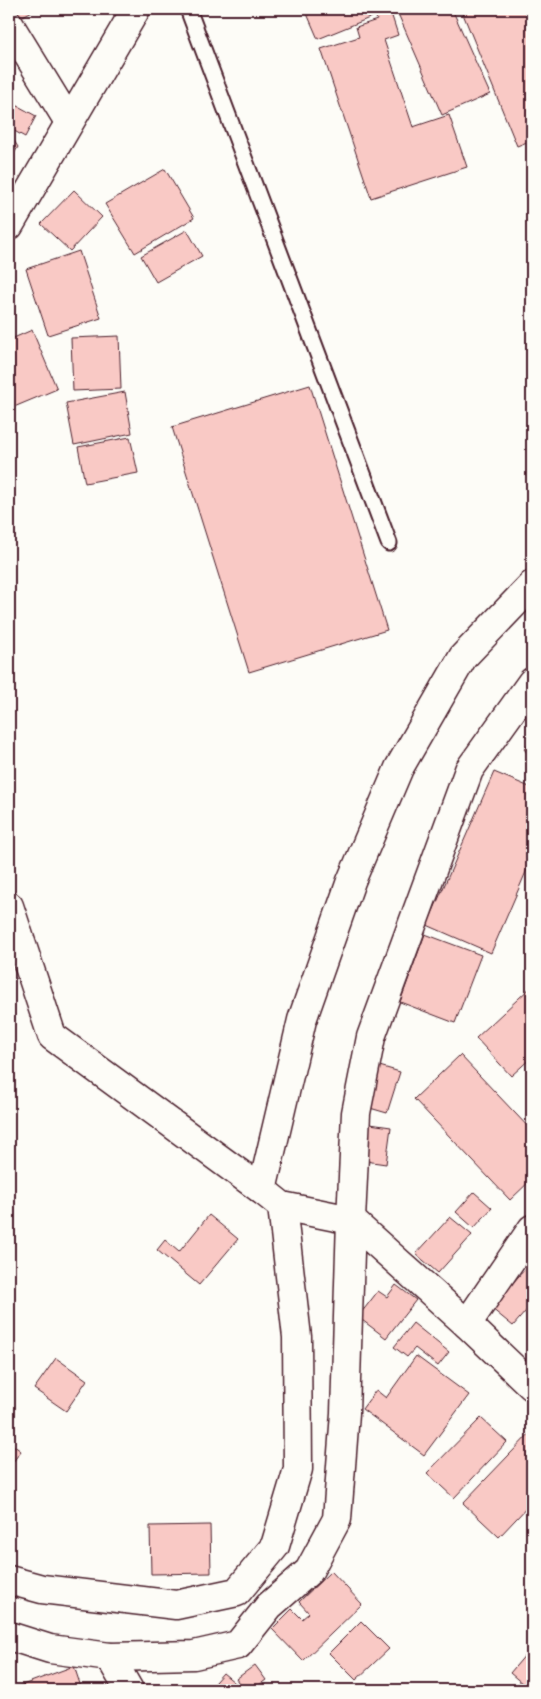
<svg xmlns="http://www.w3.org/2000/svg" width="541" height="1699" viewBox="0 0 541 1699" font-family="'Balsamiq Sans',sans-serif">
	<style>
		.building { fill: #f9c9c5; stroke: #4a1f2b }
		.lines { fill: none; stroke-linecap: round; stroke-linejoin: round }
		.lane-casing { stroke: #4a1f2b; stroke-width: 19 }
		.street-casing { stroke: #4a1f2b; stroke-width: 31 }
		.secondary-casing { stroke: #4a1f2b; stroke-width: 31 }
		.lane { stroke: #fdfcf7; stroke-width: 15 }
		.street { stroke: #fdfcf7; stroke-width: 28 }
		.secondary { stroke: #fdfcf7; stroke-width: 28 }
	</style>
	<rect width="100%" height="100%" fill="#fdfcf7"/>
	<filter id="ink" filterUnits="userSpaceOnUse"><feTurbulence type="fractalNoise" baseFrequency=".02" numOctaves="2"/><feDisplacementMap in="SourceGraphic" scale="10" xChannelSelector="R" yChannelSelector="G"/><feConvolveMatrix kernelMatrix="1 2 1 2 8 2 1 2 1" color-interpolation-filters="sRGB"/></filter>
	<g filter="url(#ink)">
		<g class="building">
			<path d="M 9,9 L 36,9 L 12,22 L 9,16 Z"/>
			<path d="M 75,9 L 89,9 L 79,15 Z"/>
			<path d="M 305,9 L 369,9 L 372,17 L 318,39 Z"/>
			<path d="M 396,9 L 452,9 L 490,94 L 442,115 Z"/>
			<path d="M 461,9 L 532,9 L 532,140 L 517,146 Z"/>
			<path d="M 390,10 L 398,35 L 384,40 L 413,127 L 449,115 L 467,167 L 371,198 L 321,49 L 359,37 L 356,27 L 377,20 L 375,15 Z"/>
			<path d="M 9,101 L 36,116 L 25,137 L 9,128 Z"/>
			<path d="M 9,133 L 18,147 L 9,162 Z"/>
			<path d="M 165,169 L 194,218 L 135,253 L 105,204 Z"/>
			<path d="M 74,190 L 102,217 L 70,251 L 41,224 Z"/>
			<path d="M 187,230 L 202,256 L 156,282 L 141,256 Z"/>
			<path d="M 79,251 L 101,318 L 48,335 L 26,269 Z"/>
			<path d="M 32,330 L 57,389 L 14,407 L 9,395 L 9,340 Z"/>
			<path d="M 119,336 L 121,389 L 73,391 L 71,338 Z"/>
			<path d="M 310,385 L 387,630 L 249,672 L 172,427 Z"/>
			<path d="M 125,392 L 132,433 L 74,445 L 66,403 Z"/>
			<path d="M 130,437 L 138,473 L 85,483 L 78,447 Z"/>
			<path d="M 532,741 L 532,759 L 524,749 Z"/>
			<path d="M 494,772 L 532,788 L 532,858 L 491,953 L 427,925 Z"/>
			<path d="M 425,934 L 481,955 L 455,1023 L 400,1002 Z"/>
			<path d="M 532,986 L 532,1057 L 511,1076 L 476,1038 Z"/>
			<path d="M 460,1055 L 532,1131 L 532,1179 L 510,1200 L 414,1099 Z"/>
			<path d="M 376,1065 L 400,1072 L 387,1113 L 363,1106 Z"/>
			<path d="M 370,1124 L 391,1127 L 386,1164 L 365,1161 Z"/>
			<path d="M 474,1192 L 492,1208 L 474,1228 L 456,1212 Z"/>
			<path d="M 209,1215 L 238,1239 L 199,1285 L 157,1250 L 165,1240 L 179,1252 Z"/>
			<path d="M 450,1217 L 472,1235 L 438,1273 L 416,1254 Z"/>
			<path d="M 532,1261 L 532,1304 L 513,1326 L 491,1308 Z"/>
			<path d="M 396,1285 L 416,1300 L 386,1338 L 358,1317 L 378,1291 L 387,1297 Z"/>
			<path d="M 413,1323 L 449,1352 L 438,1366 L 415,1348 L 407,1357 L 394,1347 Z"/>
			<path d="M 416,1356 L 469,1395 L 424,1455 L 362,1409 L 376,1390 L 386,1398 Z"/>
			<path d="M 56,1358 L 87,1380 L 66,1411 L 34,1389 Z"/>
			<path d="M 481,1418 L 507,1442 L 454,1498 L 427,1473 Z"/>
			<path d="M 532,1431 L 532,1502 L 499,1537 L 463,1503 Z"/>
			<path d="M 9,1442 L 21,1451 L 10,1466 L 9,1465 Z"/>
			<path d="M 210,1525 L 211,1573 L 151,1574 L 150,1526 Z"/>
			<path d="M 331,1571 L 362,1604 L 303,1661 L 272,1629 L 292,1609 L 302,1619 L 309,1613 L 299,1602 Z"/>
			<path d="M 361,1621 L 389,1649 L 356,1680 L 329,1653 Z"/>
			<path d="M 532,1647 L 532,1690 L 530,1690 L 510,1673 Z"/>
			<path d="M 255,1665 L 266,1680 L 252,1690 L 244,1690 L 236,1679 Z"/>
			<path d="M 74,1666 L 82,1690 L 9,1690 Z"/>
			<path d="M 223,1673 L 240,1687 L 236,1690 L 208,1690 Z"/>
		</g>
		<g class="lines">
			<g class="lane-casing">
				<path id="lane" d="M 188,9 L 389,543"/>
			</g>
			<g class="street-casing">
				<g id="street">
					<path d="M 9,24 L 69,122"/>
					<path d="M 9,906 L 52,1036 L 262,1190 L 282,1206 L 351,1220 L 467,1324 L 532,1386"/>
					<path d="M 262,1190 L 302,1020 L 351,881 L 399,768 L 463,657 L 532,585"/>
					<path d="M 467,1324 L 532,1229"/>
					<path d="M 9,1580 L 42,1589 L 176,1605 L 237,1592 L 275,1546 L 298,1469 L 297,1337 L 282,1206"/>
					<path d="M 9,1636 L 50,1649 L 110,1657 L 194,1655 L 238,1645 L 269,1606 L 309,1571 L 337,1519 L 345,1413 L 351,1220 L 356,1113 L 371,1037 L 469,770 L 532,682"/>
					<path d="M 110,1657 L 129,1690"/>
				</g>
			</g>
			<g class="secondary-casing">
				<path id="secondary" d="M 9,226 L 136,9"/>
			</g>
			<use href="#lane" class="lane"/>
			<use href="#street" class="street"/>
			<use href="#secondary" class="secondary"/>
		</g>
	</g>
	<rect width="541" height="1699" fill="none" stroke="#fdfcf7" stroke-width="30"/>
	<rect x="15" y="15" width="511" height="1669" fill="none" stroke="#4a1f2b" stroke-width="2" filter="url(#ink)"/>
</svg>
